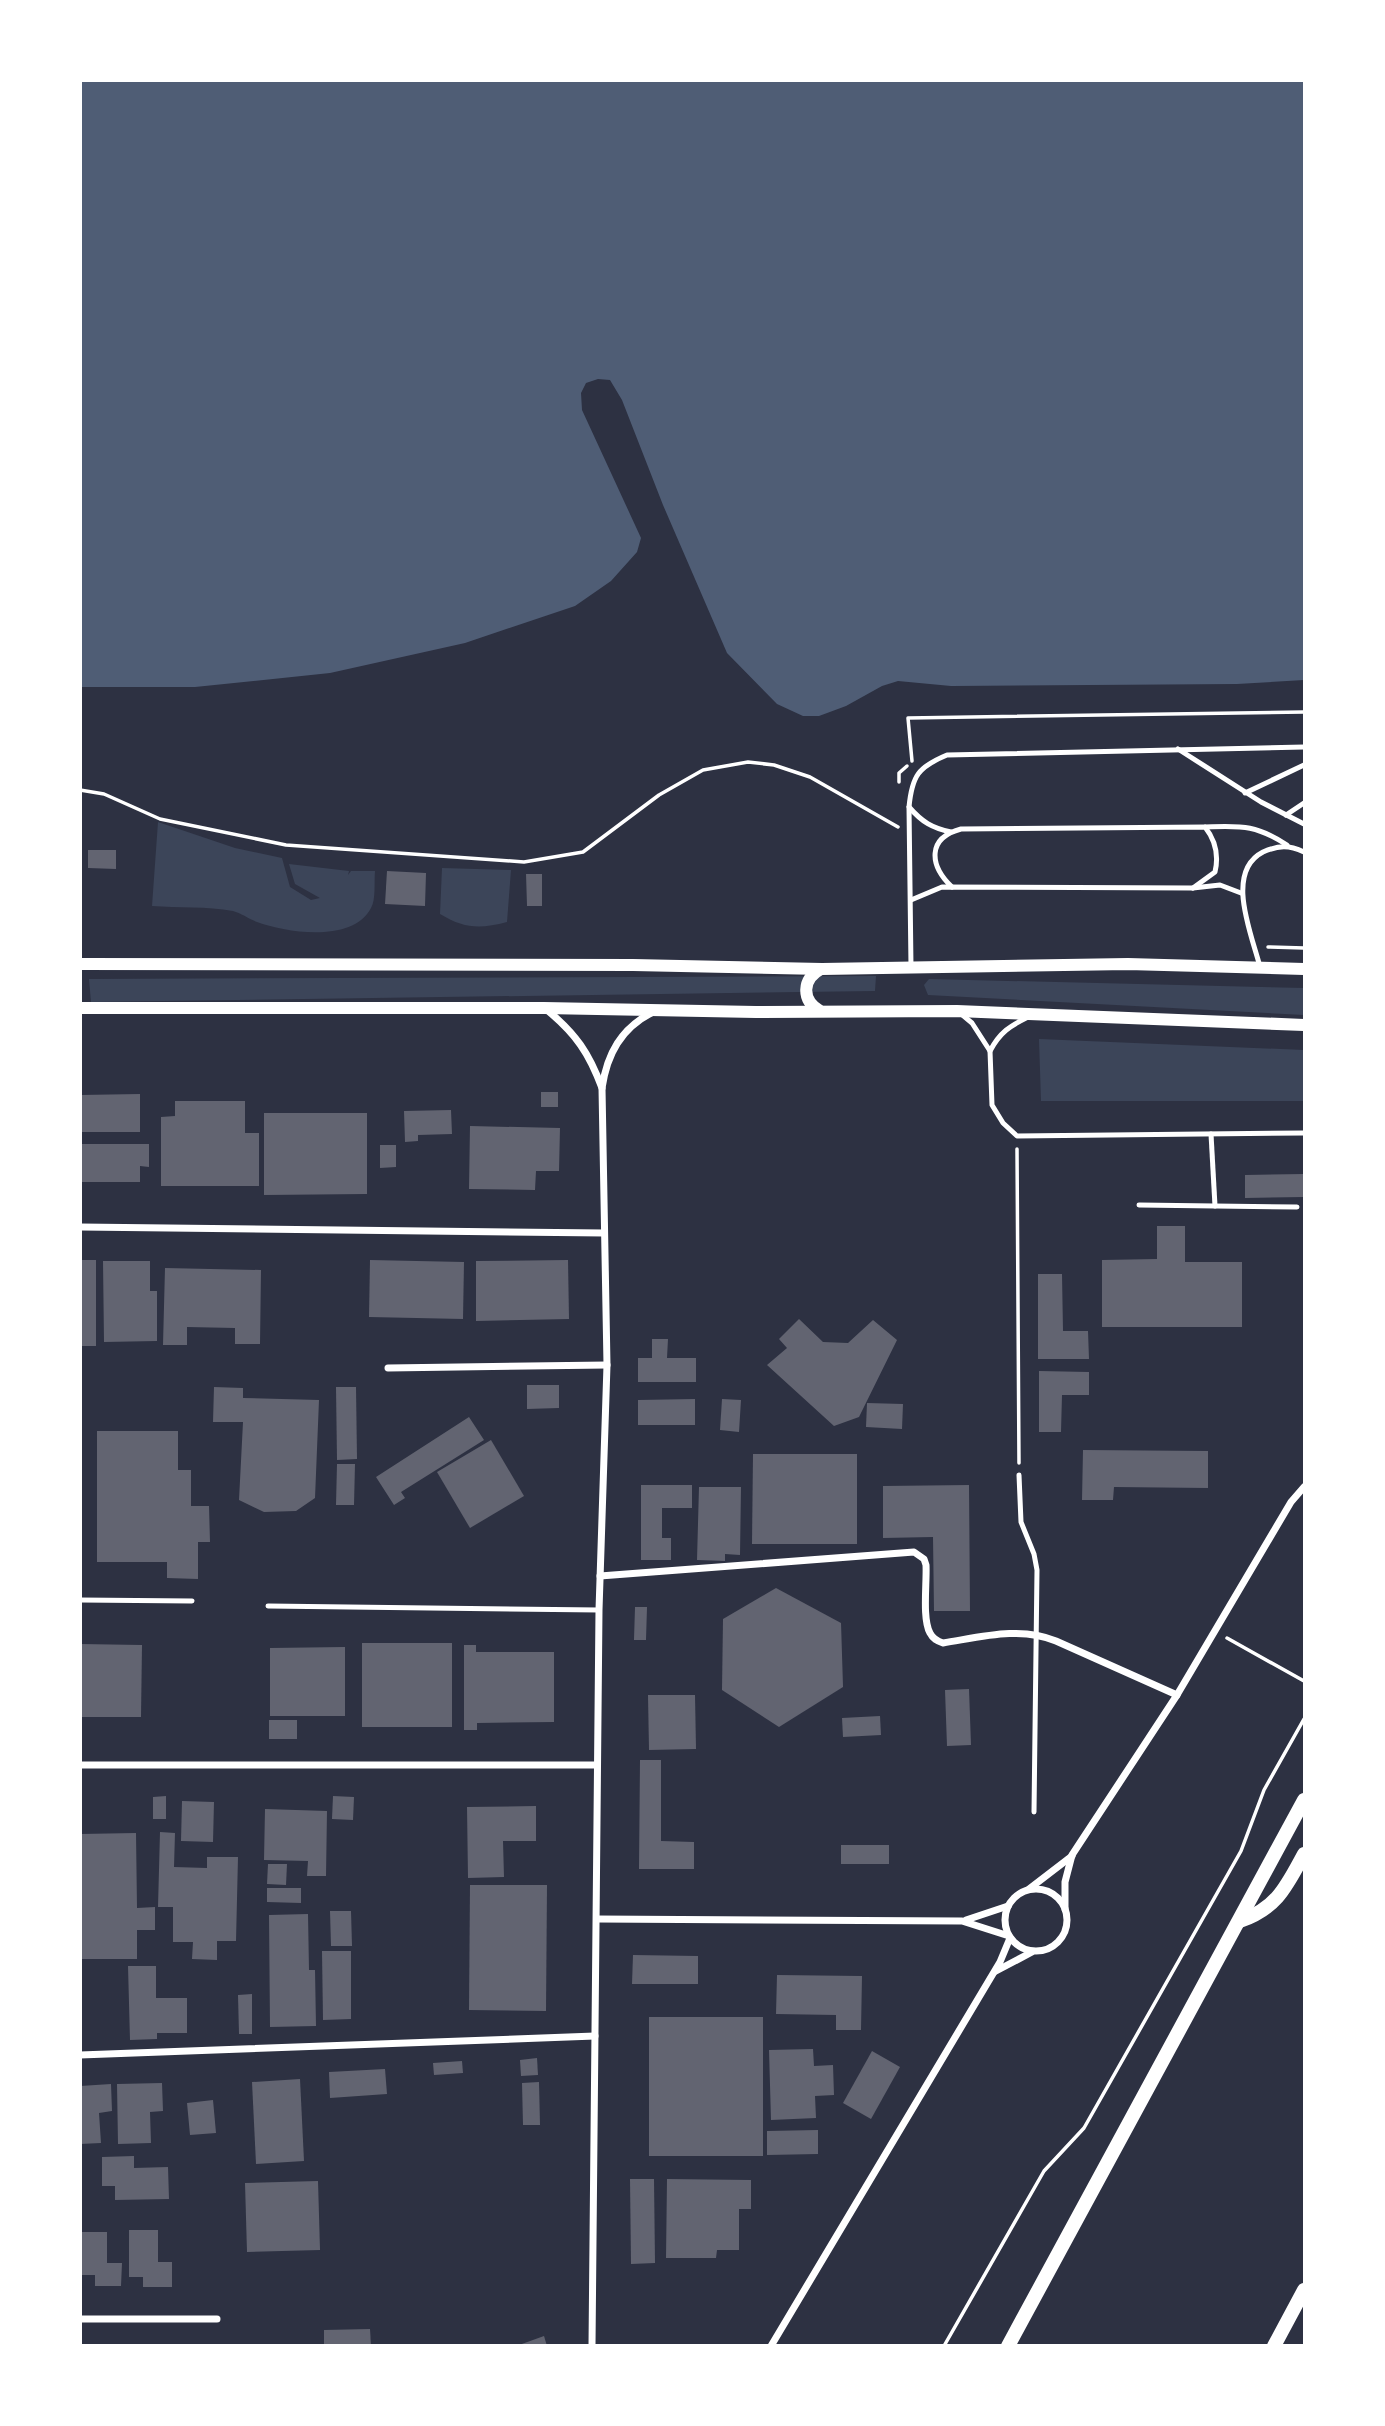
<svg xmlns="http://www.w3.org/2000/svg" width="1385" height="2426" viewBox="0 0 1385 2426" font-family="Karla,sans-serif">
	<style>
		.green { fill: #3c4559 }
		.water { fill: #4f5d75 }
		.building { fill: #626471 }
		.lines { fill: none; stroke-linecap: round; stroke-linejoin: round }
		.path { stroke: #fff; stroke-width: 3.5 }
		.service { stroke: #fff; stroke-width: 5 }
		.minor { stroke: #fff; stroke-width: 7 }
		.tertiary { stroke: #fff; stroke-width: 12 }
		.secondary { stroke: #fff; stroke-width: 14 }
	</style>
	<rect width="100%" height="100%" fill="#2d3142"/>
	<g class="green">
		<path d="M 158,822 L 235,848 L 282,858 L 290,887 L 311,900 L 320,898 L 295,884 L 289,864 L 349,871 L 348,875 L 351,871 L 375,871 C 374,882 376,900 371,908 C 353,943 287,933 257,922 C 249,919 241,913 233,911 C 207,906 178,908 152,906 Z"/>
		<path d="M 442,868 L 511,870 L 507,922 C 480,929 465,929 440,914 Z"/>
		<path d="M 876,976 L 875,991 L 91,1002 L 89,979 Z"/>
		<path d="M 929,979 L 1304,988 L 1304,1015 L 928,995 L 924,985 Z"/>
		<path d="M 1039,1039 L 1304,1050 L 1304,1101 L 1041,1101 Z"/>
	</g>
	<path class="water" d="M 81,80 L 1304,81 L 1304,680 L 1237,684 L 951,686 L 898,681 L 882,686 L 846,706 L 819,716 L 803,716 L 777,704 L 727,653 L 663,505 L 622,400 L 610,380 L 598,379 L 586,383 L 581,393 L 582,410 L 641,538 L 637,552 L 611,581 L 575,606 L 465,643 L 330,673 L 195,687 L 81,687 Z"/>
	<g class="building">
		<path d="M 88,850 L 116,850 L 116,869 L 88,868 Z"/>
		<path d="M 387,871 L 426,873 L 425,906 L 385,904 Z"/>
		<path d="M 526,874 L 542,874 L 542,906 L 527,906 Z"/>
		<rect x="541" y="1092" width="17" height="15"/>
		<path d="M 140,1094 L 140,1132 L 80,1132 L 80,1095 Z"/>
		<path d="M 175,1101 L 245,1101 L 245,1133 L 259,1133 L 259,1186 L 161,1186 L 161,1117 L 175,1116 Z"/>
		<path d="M 451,1110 L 452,1134 L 418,1135 L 418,1141 L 405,1142 L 404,1111 Z"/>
		<path d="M 264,1113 L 367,1113 L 367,1194 L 264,1195 Z"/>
		<path d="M 470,1126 L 560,1128 L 559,1171 L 536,1171 L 535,1190 L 469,1189 Z"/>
		<path d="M 80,1144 L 149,1144 L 149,1167 L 140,1166 L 140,1182 L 80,1182 Z"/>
		<path d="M 380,1145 L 396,1145 L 396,1167 L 380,1168 Z"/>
		<path d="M 1304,1174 L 1304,1197 L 1245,1198 L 1245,1175 Z"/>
		<path d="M 1157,1226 L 1185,1226 L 1185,1262 L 1242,1262 L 1242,1327 L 1102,1327 L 1102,1260 L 1157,1259 Z"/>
		<rect x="80" y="1260" width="16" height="86"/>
		<path d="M 370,1260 L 464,1262 L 463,1319 L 369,1317 Z"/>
		<path d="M 568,1260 L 569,1319 L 476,1321 L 476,1261 Z"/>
		<path d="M 103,1261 L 150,1261 L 150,1291 L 157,1291 L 157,1341 L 104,1342 Z"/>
		<path d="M 165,1268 L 261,1270 L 260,1344 L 235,1344 L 235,1328 L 187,1327 L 187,1345 L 163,1345 Z"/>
		<path d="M 1038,1274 L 1062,1274 L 1063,1331 L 1088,1331 L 1089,1359 L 1038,1359 Z"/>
		<path d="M 799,1319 L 823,1342 L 848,1343 L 873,1320 L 897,1340 L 859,1417 L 834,1426 L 767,1365 L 787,1348 L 779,1339 Z"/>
		<path d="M 652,1339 L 668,1339 L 667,1358 L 696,1358 L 696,1382 L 638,1382 L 638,1358 L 652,1358 Z"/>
		<path d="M 1039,1371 L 1089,1372 L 1089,1395 L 1062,1395 L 1061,1432 L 1039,1432 Z"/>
		<path d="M 527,1385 L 559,1385 L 559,1408 L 527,1409 Z"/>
		<path d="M 214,1387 L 243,1388 L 243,1398 L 319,1400 L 315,1498 L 296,1511 L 264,1512 L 239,1500 L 243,1422 L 213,1422 Z"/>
		<path d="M 336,1387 L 356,1387 L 357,1459 L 337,1460 Z"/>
		<path d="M 695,1399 L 695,1425 L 638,1425 L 638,1400 Z"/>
		<path d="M 722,1399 L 741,1400 L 739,1432 L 720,1430 Z"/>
		<path d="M 867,1403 L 903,1404 L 902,1429 L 866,1427 Z"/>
		<path d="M 469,1417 L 484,1440 L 401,1492 L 405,1498 L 394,1505 L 376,1477 Z"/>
		<path d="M 97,1431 L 178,1431 L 178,1470 L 191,1470 L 191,1506 L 209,1506 L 210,1542 L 198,1542 L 198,1579 L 167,1578 L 167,1562 L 97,1562 Z"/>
		<path d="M 491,1440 L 524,1496 L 470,1528 L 437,1472 Z"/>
		<path d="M 1083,1450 L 1208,1451 L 1208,1488 L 1114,1487 L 1113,1500 L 1082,1500 Z"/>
		<path d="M 753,1454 L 857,1454 L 857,1544 L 752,1544 Z"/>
		<path d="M 337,1464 L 355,1464 L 354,1505 L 336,1505 Z"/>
		<path d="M 641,1485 L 692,1485 L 692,1508 L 662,1508 L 662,1538 L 671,1538 L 671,1560 L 641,1560 Z"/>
		<path d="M 969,1485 L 970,1611 L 934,1611 L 933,1537 L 883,1538 L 883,1486 Z"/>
		<path d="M 699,1487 L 741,1487 L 740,1555 L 725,1554 L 725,1561 L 697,1560 Z"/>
		<path d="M 776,1588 L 841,1623 L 843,1687 L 779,1727 L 722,1690 L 723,1619 Z"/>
		<path d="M 635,1607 L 647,1607 L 646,1640 L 634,1640 Z"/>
		<rect x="362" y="1643" width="90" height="84"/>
		<path d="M 80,1644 L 142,1645 L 141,1717 L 80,1717 Z"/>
		<path d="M 464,1645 L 476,1645 L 476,1652 L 554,1652 L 554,1722 L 477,1723 L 477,1730 L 464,1730 Z"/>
		<path d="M 345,1647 L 345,1716 L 270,1716 L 270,1648 Z"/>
		<path d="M 969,1689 L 971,1745 L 947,1746 L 945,1690 Z"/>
		<path d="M 648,1695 L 695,1695 L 696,1749 L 649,1750 Z"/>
		<path d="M 880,1716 L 881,1735 L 843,1737 L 842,1718 Z"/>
		<rect x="269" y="1720" width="28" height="19"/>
		<path d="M 640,1760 L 661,1760 L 661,1841 L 694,1842 L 694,1869 L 639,1869 Z"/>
		<path d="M 166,1796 L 166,1819 L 153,1819 L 153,1797 Z"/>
		<path d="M 333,1796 L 354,1797 L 353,1820 L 332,1819 Z"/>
		<path d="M 182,1801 L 214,1802 L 213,1842 L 181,1841 Z"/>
		<path d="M 536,1806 L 536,1841 L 503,1841 L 504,1877 L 468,1878 L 467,1807 Z"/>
		<path d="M 265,1809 L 327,1811 L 326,1876 L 307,1876 L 308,1861 L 264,1860 Z"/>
		<path d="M 160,1832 L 175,1833 L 174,1867 L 207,1868 L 207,1857 L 238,1857 L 236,1941 L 217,1941 L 217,1960 L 192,1959 L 193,1942 L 173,1942 L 173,1907 L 158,1907 Z"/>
		<path d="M 136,1833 L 137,1908 L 155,1907 L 155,1930 L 137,1930 L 137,1959 L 80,1959 L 80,1834 Z"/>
		<rect x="841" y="1845" width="48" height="19"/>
		<path d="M 268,1864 L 287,1864 L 286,1885 L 267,1884 Z"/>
		<path d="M 470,1885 L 547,1885 L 546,2011 L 469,2010 Z"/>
		<path d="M 267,1888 L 301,1888 L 301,1903 L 267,1902 Z"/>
		<path d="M 330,1911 L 351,1911 L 352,1946 L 331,1946 Z"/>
		<path d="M 308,1914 L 309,1970 L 315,1970 L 316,2026 L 270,2027 L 269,1915 Z"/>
		<path d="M 322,1951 L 351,1951 L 351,2019 L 323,2020 Z"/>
		<path d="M 633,1955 L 698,1956 L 698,1984 L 632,1984 Z"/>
		<path d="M 128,1966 L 156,1966 L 156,1998 L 187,1998 L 187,2033 L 157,2033 L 157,2039 L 130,2040 Z"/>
		<path d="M 777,1975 L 862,1976 L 861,2030 L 836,2030 L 836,2015 L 776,2014 Z"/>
		<path d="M 252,1994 L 252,2034 L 239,2034 L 238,1995 Z"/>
		<rect x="649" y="2017" width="114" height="139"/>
		<path d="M 813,2049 L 814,2066 L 833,2065 L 834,2095 L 815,2096 L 816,2118 L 771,2120 L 769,2050 Z"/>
		<path d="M 872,2051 L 900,2067 L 871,2119 L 843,2103 Z"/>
		<path d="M 537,2058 L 538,2075 L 521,2076 L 520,2060 Z"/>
		<path d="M 462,2061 L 463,2073 L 434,2075 L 433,2063 Z"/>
		<path d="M 385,2069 L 387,2094 L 330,2098 L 329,2072 Z"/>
		<path d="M 300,2079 L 304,2161 L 256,2164 L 252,2082 Z"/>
		<path d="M 539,2082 L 540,2125 L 523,2125 L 522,2083 Z"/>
		<path d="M 162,2083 L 163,2111 L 150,2112 L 151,2143 L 118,2144 L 117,2084 Z"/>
		<path d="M 111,2084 L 112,2111 L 99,2113 L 101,2143 L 80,2144 L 80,2086 Z"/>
		<path d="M 213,2100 L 216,2133 L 190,2135 L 187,2103 Z"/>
		<path d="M 818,2130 L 818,2154 L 767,2155 L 767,2131 Z"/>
		<path d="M 134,2156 L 134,2168 L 168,2167 L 169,2199 L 115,2200 L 115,2186 L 102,2186 L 102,2157 Z"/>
		<path d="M 630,2179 L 654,2179 L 655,2263 L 631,2264 Z"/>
		<path d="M 667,2179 L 751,2180 L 751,2209 L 739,2209 L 739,2250 L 717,2250 L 716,2258 L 666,2258 Z"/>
		<path d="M 318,2181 L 320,2250 L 247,2252 L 245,2183 Z"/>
		<path d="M 129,2230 L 158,2230 L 158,2262 L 172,2262 L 172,2287 L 143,2287 L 143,2277 L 129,2277 Z"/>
		<path d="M 80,2232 L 107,2232 L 107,2263 L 122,2263 L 121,2286 L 95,2286 L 95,2275 L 80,2275 Z"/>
		<path d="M 370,2329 L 371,2346 L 324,2346 L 324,2330 Z"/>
		<path d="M 544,2336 L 547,2346 L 519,2346 L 519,2345 Z"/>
	</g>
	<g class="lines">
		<g class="path">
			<path d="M 912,761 L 908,718 L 1304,712"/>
			<path d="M 899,782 L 899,773 L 907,766"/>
			<path d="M 80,790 L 104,794 L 160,819 L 286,845 L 524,862 L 583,852 L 659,795 L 703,770 L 748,762 L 774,765 L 810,777 L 898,827"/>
			<path d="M 1268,947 L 1304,948"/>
			<path d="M 1017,1149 L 1019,1463"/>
			<path d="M 1227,1638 L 1304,1681"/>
			<path d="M 944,2346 L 1044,2171 L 1084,2128 L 1241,1851 L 1264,1790 L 1304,1719"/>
		</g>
		<g class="service">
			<path d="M 1178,749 L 1261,802 L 1304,824"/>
			<path d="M 1245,793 L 1304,765"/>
			<path d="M 909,807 C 922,822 932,828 951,832"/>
			<path d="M 1286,815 L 1304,803"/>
			<path d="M 1205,827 C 1241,826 1255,824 1287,845"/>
			<path d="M 952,887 C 929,865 927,838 961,829 L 1205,827 C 1216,841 1219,855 1215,872 L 1193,888"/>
			<path d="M 911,900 L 942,887 L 1193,888 L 1220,885 L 1241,893"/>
			<path d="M 911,967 L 909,807 C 912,776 918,767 947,755 L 1304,747"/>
			<path d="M 1260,967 C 1252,935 1224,872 1263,852 C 1279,845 1289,845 1304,852"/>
			<path d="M 960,1013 L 972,1023 L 990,1051 L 992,1105 L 1003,1123 L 1017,1136 L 1304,1133"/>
			<path d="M 990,1051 C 1000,1032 1010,1026 1028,1017"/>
			<path d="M 1211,1134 L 1215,1206"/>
			<path d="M 1139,1205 L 1297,1207"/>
			<path d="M 1019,1475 L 1021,1522 L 1034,1554 L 1037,1570 L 1034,1812"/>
			<path d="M 80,1600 L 192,1601"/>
			<path d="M 268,1606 L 599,1610"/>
		</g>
		<g class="minor">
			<path d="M 547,1010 C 576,1034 589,1053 602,1088"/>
			<path d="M 80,1227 L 604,1233"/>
			<path d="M 388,1368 L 607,1365"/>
			<path d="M 600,1576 L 914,1552 L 924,1559 L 926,1565 C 927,1582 922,1619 930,1633 C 933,1639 937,1641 943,1643 C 981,1637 1020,1626 1056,1641 L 1177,1695"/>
			<path d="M 80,1765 L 597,1765"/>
			<path d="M 1029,1889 L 1072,1856"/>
			<circle cx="1036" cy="1920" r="31"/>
			<path d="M 1065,1909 L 1065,1882 L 1072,1855 L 1177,1695 L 1291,1502 L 1304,1487"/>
			<path d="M 597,1919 L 962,1921 L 1009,1936"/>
			<path d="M 966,1920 L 1008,1906"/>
			<path d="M 996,1971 L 1032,1952"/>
			<path d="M 80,2055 L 595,2036"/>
			<path d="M 80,2319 L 217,2319"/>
			<path d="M 592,2346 L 599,1610 L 607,1365 L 602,1088 C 607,1054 621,1028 653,1012"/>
			<path d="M 771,2346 L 1000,1962 L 1010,1938"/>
		</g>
		<g class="tertiary">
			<path d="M 80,964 L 633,965 L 822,969 L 1128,964 L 1304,969"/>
			<path d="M 80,1008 L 544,1008 L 756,1012 L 957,1011 L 1304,1025"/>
			<path d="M 820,1011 C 801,1000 802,979 821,969"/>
		</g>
		<g class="secondary">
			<path d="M 1240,1921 C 1277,1908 1286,1887 1304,1854"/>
			<path d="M 1008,2346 L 1304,1800"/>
			<path d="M 1274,2346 L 1304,2290"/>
		</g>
	</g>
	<rect width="1385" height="2426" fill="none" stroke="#ffffff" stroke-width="164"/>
</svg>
